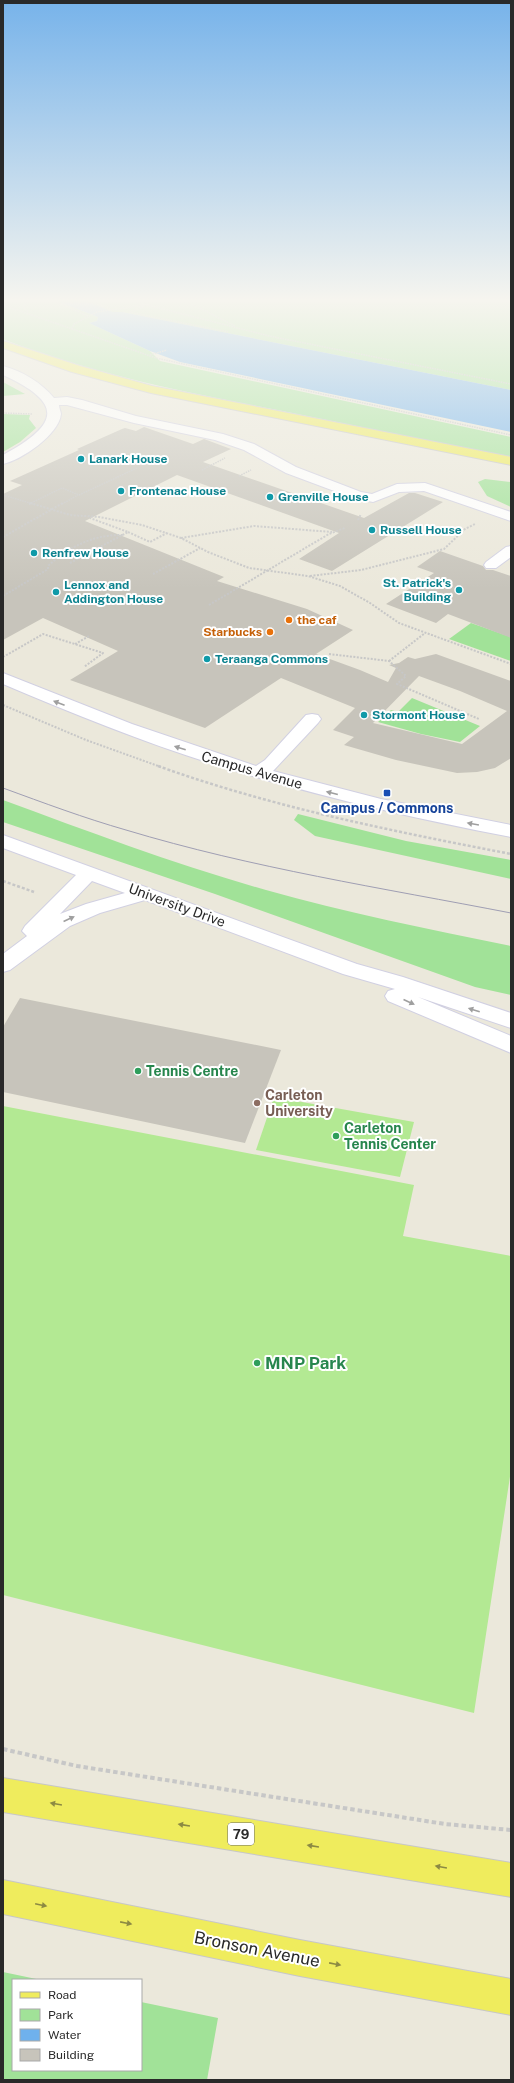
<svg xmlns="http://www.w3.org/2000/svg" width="514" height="2083" viewBox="0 0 514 2083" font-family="'Public Sans',sans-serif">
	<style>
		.green { fill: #a1e298 }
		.pitch { fill: #b3e993 }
		.water { fill: #6fb1ed }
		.building { fill: #c7c4bb; fill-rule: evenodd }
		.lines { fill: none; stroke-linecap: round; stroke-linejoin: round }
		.minor-casing { stroke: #d1d0e2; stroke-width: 2 }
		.major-casing { stroke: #c7c7c7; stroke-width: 2 }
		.path-far3 { stroke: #c7c7c7; stroke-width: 1.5; stroke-dasharray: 1.5 1; stroke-linecap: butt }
		.path-far2 { stroke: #c7c7c7; stroke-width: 2; stroke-dasharray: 2 1.5; stroke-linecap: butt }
		.path-far1 { stroke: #c7c7c7; stroke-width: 2.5; stroke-dasharray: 3 2; stroke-linecap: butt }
		.path { stroke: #c7c7c7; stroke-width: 4; stroke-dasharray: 4.5 3; stroke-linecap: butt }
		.minor { fill: #fff; fill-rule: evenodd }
		.major { fill: #efec5d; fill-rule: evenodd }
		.tram { stroke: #9f9eb3; stroke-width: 1 }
		.oneway { fill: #9f9f9f }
		.oneway2 { fill: #8c8a43 }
		.culture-dot { fill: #0f9aa8; stroke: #fff; stroke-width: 1.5 }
		.food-dot { fill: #e8710a; stroke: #fff; stroke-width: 1.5 }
		.transit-dot { fill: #1a4fb4; stroke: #fff; stroke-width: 1.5 }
		.leisure-dot { fill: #2e9e5b; stroke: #fff; stroke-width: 1.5 }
		.education-dot { fill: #8d6e63; stroke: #fff; stroke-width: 1.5 }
		.labels { text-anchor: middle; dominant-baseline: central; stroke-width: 4; stroke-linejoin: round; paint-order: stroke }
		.far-culture-label { font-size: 12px; font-weight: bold; fill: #0d838f; stroke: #fff; text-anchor: start }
		.far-food-label { font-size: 12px; font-weight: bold; fill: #c56008; stroke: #fff; text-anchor: start }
		.shield { fill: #fff; stroke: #696969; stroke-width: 1 }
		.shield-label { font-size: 13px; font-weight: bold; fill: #292929 }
		.street-label { font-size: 14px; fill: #292929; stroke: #fff }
		.transit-label { font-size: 14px; font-weight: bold; fill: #164399; stroke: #fff }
		.leisure-label { font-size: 14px; font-weight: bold; fill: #27864d; stroke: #fff; text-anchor: start }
		.education-label { font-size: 14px; font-weight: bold; fill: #785e54; stroke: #fff; text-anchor: start }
		.near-leisure-label { font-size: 17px; font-weight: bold; fill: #27864d; stroke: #fff; text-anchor: start }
		.near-street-label { font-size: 17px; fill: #292929; stroke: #fff }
	</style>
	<rect width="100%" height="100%" fill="#ebe8db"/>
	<g class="green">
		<path d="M 3,298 L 49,298 L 98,317 L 97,321 L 89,323 L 150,351 L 160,361 L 511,437 L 511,457 C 433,441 355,426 277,410 C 185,392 91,374 3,339 Z"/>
		<path d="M 79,298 L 511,298 L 511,390 L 122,312 L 115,313 Z"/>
		<path d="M 3,382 L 25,394 L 3,396 Z"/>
		<path d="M 3,414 L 30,415 L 29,419 L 36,428 L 20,442 L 3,452 Z"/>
		<path d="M 485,479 L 511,482 L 511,507 L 487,496 L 478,482 Z"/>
		<path d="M 471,623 L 511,637 L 511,661 L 449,639 Z"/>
		<path d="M 412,698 L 480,726 L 460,742 L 421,734 L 378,722 L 391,710 L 398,712 Z"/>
		<path d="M 3,800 C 90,832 177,865 266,890 C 347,913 429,929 511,946 L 511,995 L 475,987 L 215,894 L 3,822 Z"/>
		<path d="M 298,814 L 406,841 L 511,860 L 511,879 L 315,836 L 294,820 Z"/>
		<path d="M 3,1972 L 41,1980 L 13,1980 L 13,2070 L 141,2070 L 141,2002 L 218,2018 L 207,2080 L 3,2080 Z"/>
	</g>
	<g class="pitch">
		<path d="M 274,1097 L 414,1122 L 400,1177 L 256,1150 Z"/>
		<path d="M 3,1106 L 414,1185 L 403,1236 L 511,1256 L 511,1470 L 474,1713 L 3,1595 Z"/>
	</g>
	<path class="water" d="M 49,298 L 79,298 L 113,312 L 122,312 L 511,390 L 511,432 L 180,362 L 150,351 L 89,323 L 97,321 L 98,317 Z"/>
	<g class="building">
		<path d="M 144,427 L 193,444 L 204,439 L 231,449 L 203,462 L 364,518 L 409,493 L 415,493 L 443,502 L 332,571 L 299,559 L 339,533 L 177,475 L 85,521 L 224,577 L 217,581 L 307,609 L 353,630 L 316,654 L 360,670 L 388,682 L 396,668 L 389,665 L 399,663 L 408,657 L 415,659 L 436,654 L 511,681 L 511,758 L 495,768 L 477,772 L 457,773 L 396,760 L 344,745 L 354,737 L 333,730 L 355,708 L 281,678 L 205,728 L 70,680 L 118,651 L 43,618 L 3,640 L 3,494 L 22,485 L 10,481 L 79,450 L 77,449 L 122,429 L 125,428 L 136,431 ZM 419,676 L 460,691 L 507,711 L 462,744 L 373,723 Z"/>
		<path d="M 440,551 L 483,566 L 486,570 L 493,570 L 511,576 L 511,638 L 448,614 L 436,623 L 386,604 L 434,573 L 417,567 Z"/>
		<path d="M 20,998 L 281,1050 L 245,1143 L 3,1092 L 3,1027 Z"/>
	</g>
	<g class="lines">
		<g class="minor-casing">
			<g id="minor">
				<path d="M 3,366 C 22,371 42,383 54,398 L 67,397 L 82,400 L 136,416 L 223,434 L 254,444 L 296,467 L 361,492 L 372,494 L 397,484 L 425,483 L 511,512 L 511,521 L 424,491 L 399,492 L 373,502 L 353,498 L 286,473 L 244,450 L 215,440 L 134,423 L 67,405 L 59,405 C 59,408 61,412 61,414 C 59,435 21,460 3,464 L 3,455 C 60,424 64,403 3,375 Z"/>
				<path d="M 511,546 L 511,557 L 496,568 L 486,568 L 484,565 L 486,562 L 506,547 Z"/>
				<path d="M 3,673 L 132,724 L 256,766 L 265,760 L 306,715 L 312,714 L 318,715 L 321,719 L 318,723 L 273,771 L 381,799 L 511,825 L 511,837 C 422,820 334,800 246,774 C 163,750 83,718 3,684 Z"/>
				<path d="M 3,835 L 357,964 L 403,977 L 511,1013 L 511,1028 L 418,997 L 511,1036 L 511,1053 L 388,1001 L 385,996 L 388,991 L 395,989 L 343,974 L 145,900 L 100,913 L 70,926 L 10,970 L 3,972 L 3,954 L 27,936 L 22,931 L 25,926 L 76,875 L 3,848 ZM 92,881 L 125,893 L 86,904 L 60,914 Z"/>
			</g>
		</g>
		<g class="major-casing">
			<g id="major">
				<path d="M 3,341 L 80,366 L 152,386 L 511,457 L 511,465 L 151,393 L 72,372 L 3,348 Z"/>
				<path d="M 3,1778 L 511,1863 L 511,1897 L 3,1812 Z"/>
				<path d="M 3,1880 L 300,1940 L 511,1979 L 511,2015 L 300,1976 L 3,1914 Z"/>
			</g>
		</g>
		<g class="path-far3">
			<path d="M 7,298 L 5,302 L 7,306"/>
			<path d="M 36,298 L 43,301 L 50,299 L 88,316"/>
			<path d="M 81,298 L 110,309"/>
			<path d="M 120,298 L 269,336 L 511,384"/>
			<path d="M 180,298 L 235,326"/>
			<path d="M 3,305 L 156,358 L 511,435"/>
			<path d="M 28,312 L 23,306 L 31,298"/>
			<path d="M 129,312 L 228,332"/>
			<path d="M 130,312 L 144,306"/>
			<path d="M 72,329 L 74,324 L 97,312 L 144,305"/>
			<path d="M 150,355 L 167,350"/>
			<path d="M 3,413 L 32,414"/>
			<path d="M 202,470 L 225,458"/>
			<path d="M 239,476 L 251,470"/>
			<path d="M 3,495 L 33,504"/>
			<path d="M 29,504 L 62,488 L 79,495 L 137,468"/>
			<path d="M 62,504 L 78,495"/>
		</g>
		<g class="path-far2">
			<path d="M 30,503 L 70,515 L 99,517 L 142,525 L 181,538 L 208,552 L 249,568 L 308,576 L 340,586 L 370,603 L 399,623 L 511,664"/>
			<path d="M 29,504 L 31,503"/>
			<path d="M 358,520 L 361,514"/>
			<path d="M 128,532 L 150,542 L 167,533"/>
			<path d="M 3,537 L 63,503"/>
			<path d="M 181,538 L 254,526 L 332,532"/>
			<path d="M 70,563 L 128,532 L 90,518"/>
			<path d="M 153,574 L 200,548"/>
			<path d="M 310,576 L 361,570 L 444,549 L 465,529 L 475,524"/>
			<path d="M 3,596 L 48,569 L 48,566 C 68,547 95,534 123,535"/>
			<path d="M 209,605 L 329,534 L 345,528"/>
			<path d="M 75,644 L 89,636"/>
			<path d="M 329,654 L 389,661 L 406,676 L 397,684 L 479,719"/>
			<path d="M 3,657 L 43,634 L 103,653 L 84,667"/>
			<path d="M 389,661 L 425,633"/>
			<path d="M 3,705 L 86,740 L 161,767"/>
		</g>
		<g class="path-far1">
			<path d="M 158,766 C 272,807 392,831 511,854"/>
			<path d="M 3,881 L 34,892"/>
		</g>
		<path class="path" d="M 3,1749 L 77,1766 L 445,1824 L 511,1830"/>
		<use href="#minor" class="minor"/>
		<use href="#major" class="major"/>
		<path class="tram" d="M 3,788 C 44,803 84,818 126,830 C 252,868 382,888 511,913"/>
	</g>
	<defs><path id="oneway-solid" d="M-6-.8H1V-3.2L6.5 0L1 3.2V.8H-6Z"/></defs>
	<g class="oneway">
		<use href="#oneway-solid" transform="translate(59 703) rotate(-159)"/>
		<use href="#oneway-solid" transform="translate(180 748) rotate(-162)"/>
		<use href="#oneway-solid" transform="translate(332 793) rotate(-166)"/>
		<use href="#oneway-solid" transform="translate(473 824) rotate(-170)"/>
		<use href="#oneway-solid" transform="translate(69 919) rotate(-25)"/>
		<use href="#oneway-solid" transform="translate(409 1002) rotate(24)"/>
		<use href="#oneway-solid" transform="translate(474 1010) rotate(-163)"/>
	</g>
	<g class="oneway2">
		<use href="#oneway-solid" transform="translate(56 1804) rotate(-170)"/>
		<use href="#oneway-solid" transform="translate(184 1825) rotate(-171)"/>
		<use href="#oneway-solid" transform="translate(313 1846) rotate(-171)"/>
		<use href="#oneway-solid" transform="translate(441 1867) rotate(-170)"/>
		<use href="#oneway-solid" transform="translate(41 1905) rotate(12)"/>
		<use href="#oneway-solid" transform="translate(126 1923) rotate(11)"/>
		<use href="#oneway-solid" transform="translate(335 1964) rotate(11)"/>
	</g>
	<linearGradient id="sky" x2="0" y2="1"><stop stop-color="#77b3ea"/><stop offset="0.51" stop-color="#f6f5ef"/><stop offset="1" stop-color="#f6f5ef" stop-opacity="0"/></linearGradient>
	<rect width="514" height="589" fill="url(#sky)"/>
	<g class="culture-dot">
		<circle cx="81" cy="459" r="4"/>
		<circle cx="121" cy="491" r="4"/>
		<circle cx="270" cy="497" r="4"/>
		<circle cx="372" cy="530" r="4"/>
		<circle cx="34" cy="553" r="4"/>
		<circle cx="459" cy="590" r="4"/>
		<circle cx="56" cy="592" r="4"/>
		<circle cx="207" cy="659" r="4"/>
		<circle cx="364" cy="715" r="4"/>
	</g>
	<g class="food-dot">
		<circle cx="289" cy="620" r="4"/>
		<circle cx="270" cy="632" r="4"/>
	</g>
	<rect class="transit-dot" x="383" y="789" width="8" height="8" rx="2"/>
	<g class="leisure-dot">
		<circle cx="138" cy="1071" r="4"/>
		<circle cx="336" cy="1136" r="4"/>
		<circle cx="257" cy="1363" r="4"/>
	</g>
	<circle class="education-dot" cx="257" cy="1103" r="4"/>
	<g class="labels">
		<g class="far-culture-label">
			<text x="89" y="459">Lanark House</text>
			<text x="129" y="491">Frontenac House</text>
			<text x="278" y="497">Grenville House</text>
			<text x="380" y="530">Russell House</text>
			<text x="42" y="553">Renfrew House</text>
			<text x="451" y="583" text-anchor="end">St. Patrick's<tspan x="451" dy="14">Building</tspan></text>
			<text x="64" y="585">Lennox and<tspan x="64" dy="14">Addington House</tspan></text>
			<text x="215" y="659">Teraanga Commons</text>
			<text x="372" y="715">Stormont House</text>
		</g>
		<g class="far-food-label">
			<text x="297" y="620">the caf</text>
			<text x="262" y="632" text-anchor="end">Starbucks</text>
		</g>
		<rect class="shield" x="228" y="1823" width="26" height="22" rx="3"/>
		<g class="shield-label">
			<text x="241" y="1834">79</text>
		</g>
		<g class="street-label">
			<text transform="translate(252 770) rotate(16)">Campus Avenue</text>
			<text transform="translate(177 905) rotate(20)">University Drive</text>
		</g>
		<g class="transit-label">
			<text x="387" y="808">Campus / Commons</text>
		</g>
		<g class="leisure-label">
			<text x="146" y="1071">Tennis Centre</text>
			<text x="344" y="1128">Carleton<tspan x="344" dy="16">Tennis Center</tspan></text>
		</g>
		<g class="education-label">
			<text x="265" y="1095">Carleton<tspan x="265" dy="16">University</tspan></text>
		</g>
		<g class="near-leisure-label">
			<text x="265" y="1363">MNP Park</text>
		</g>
		<g class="near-street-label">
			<text transform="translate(257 1949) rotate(11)">Bronson Avenue</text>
		</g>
	</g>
	<rect width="514" height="2083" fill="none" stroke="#292929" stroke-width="8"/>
	<rect x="12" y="1979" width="130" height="92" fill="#ffffff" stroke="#a9a9a9"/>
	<rect x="20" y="1992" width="20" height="6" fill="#efec5d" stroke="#a9a9a9"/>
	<text x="48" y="1999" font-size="12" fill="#292929">Road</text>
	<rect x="20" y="2009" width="20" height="12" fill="#a1e298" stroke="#a9a9a9"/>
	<text x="48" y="2019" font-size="12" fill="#292929">Park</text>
	<rect x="20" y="2029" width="20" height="12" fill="#6fb1ed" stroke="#a9a9a9"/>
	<text x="48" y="2039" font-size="12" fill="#292929">Water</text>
	<rect x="20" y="2049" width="20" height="12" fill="#c7c4bb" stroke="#a9a9a9"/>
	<text x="48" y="2059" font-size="12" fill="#292929">Building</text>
</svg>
